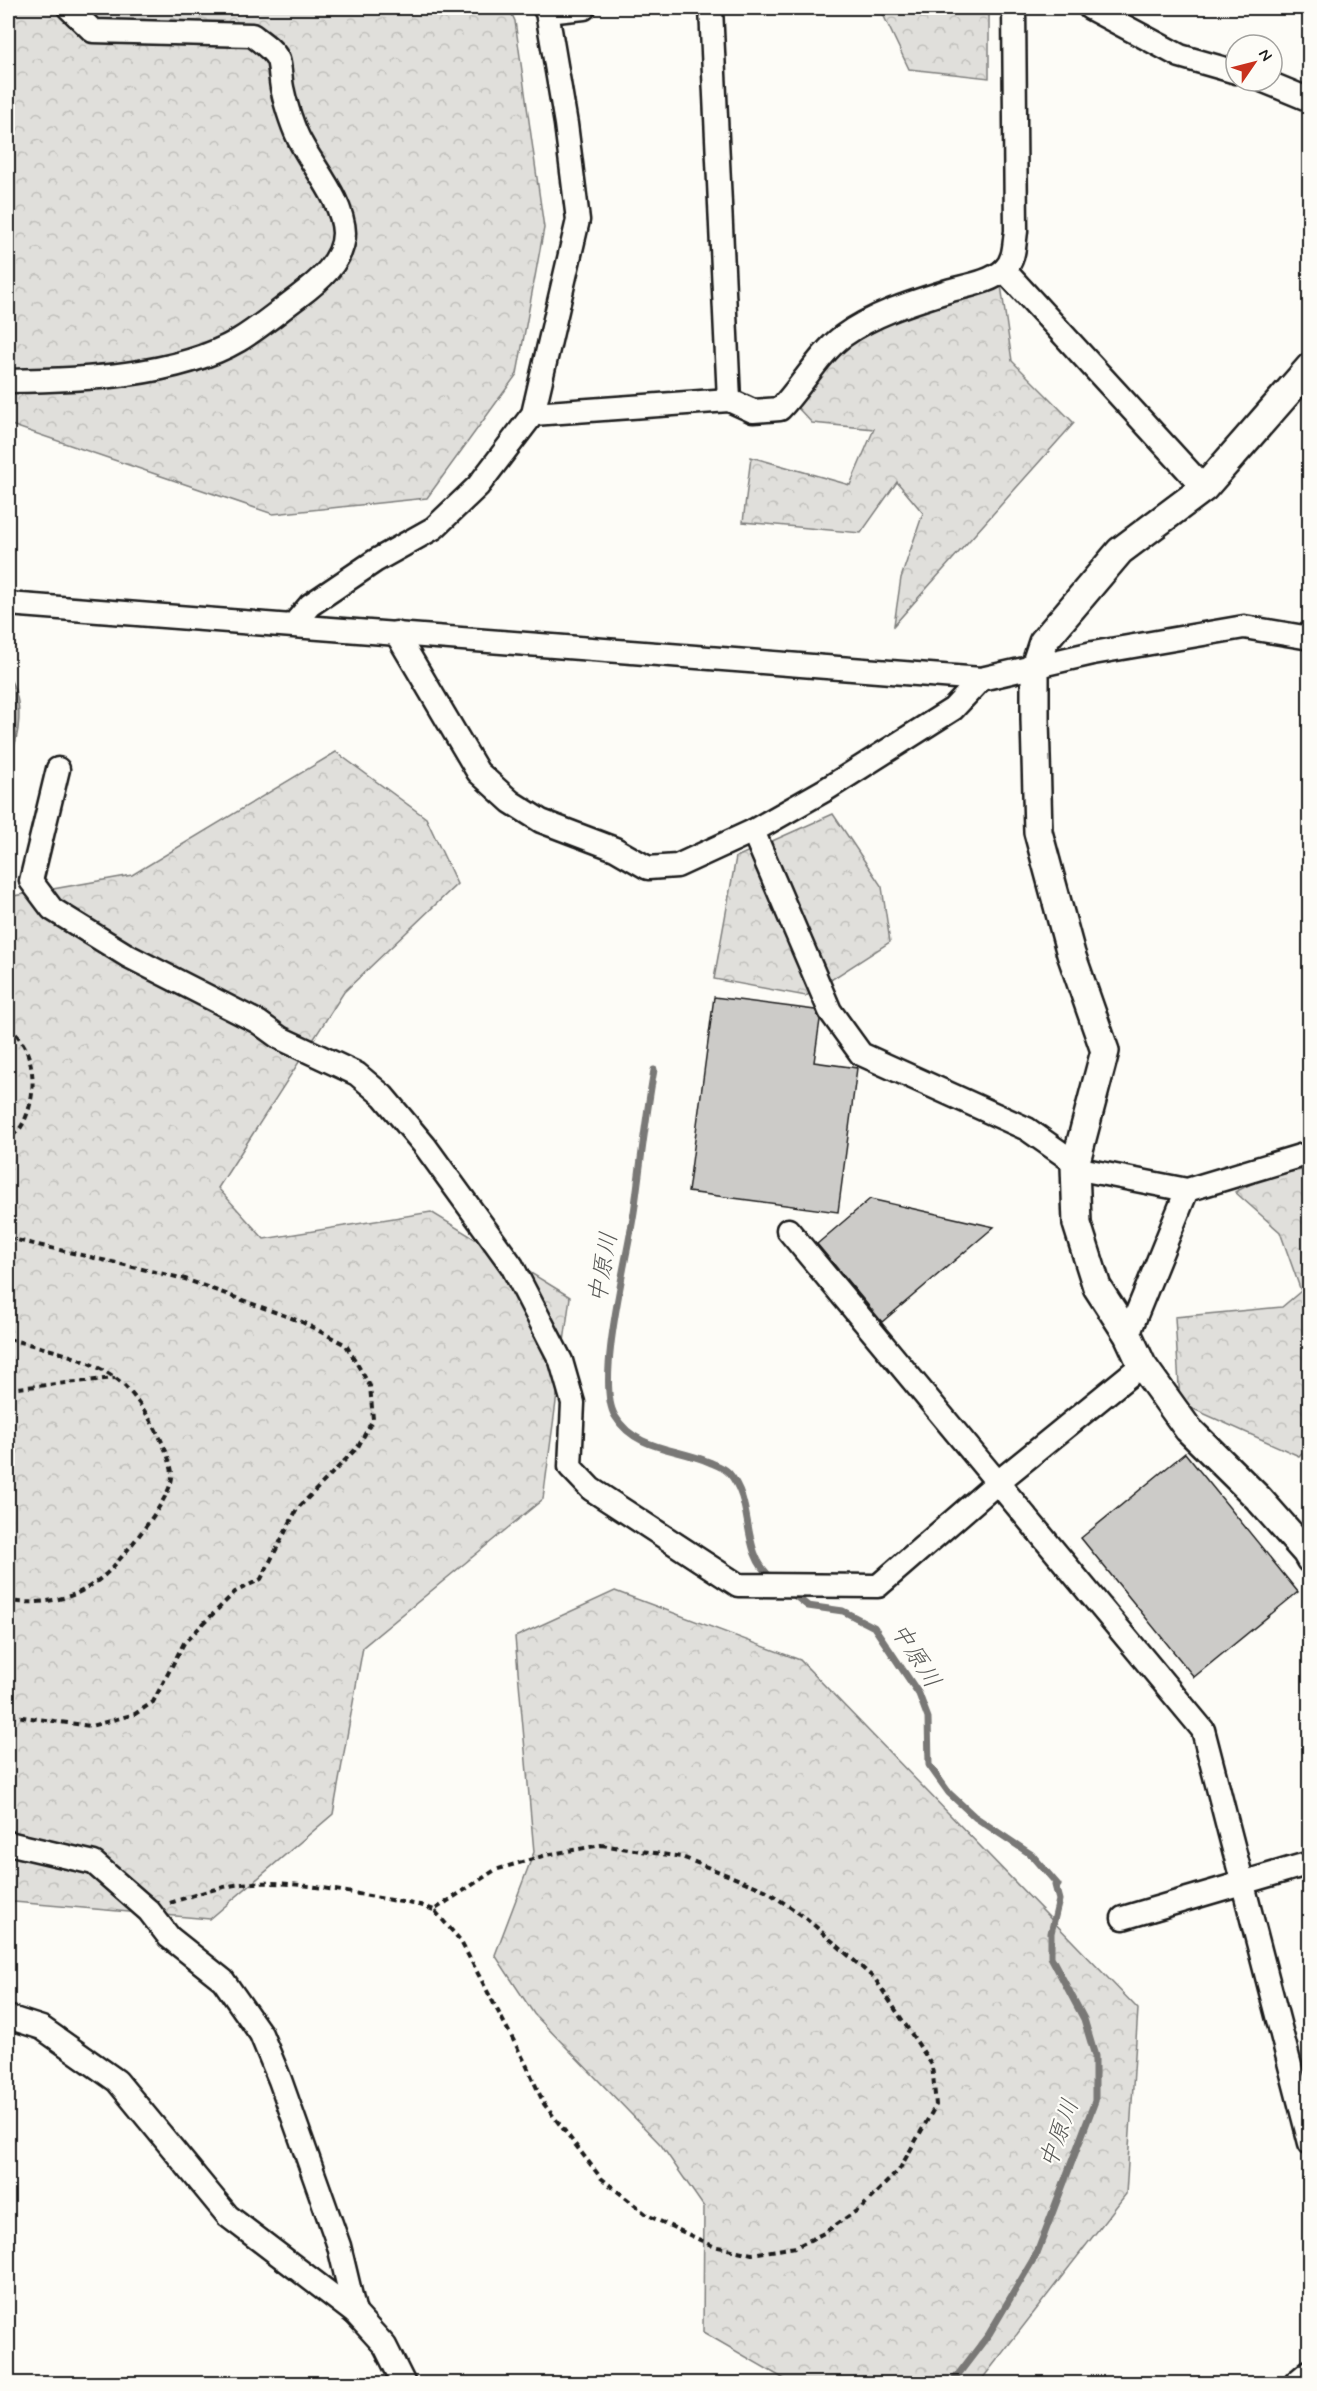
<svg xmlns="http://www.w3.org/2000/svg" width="1317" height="2391" viewBox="0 0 1317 2391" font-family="Mynerve,'Klee One',sans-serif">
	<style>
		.forest { fill: url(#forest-crowns); stroke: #7e7e7c; stroke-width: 1.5 }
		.water { fill: url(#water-ripples); stroke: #797876; stroke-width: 1.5 }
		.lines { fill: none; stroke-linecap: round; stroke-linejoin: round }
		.stream { stroke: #797876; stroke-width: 7 }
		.building { fill: #cccbc8; stroke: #1c1c1c; stroke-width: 1.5 }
		.minor-casing { stroke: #1c1c1c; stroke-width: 27 }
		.tertiary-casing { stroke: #1c1c1c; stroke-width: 32 }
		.path { stroke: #1c1c1c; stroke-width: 4; stroke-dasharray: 6 4.5; stroke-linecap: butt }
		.minor { stroke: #fdfcf7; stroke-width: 22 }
		.tertiary { stroke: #fdfcf7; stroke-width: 27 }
		.labels { text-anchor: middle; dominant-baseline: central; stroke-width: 4.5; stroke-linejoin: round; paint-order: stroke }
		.water-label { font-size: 24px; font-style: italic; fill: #5a5a58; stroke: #fdfcf7 }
	</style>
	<defs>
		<pattern id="forest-crowns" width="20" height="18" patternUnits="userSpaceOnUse" patternTransform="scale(1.5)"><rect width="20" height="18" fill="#e0dfdb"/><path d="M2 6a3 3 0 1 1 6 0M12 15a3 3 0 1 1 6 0" fill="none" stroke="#c0bfbb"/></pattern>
		<pattern id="water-ripples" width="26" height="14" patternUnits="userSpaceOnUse" patternTransform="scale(1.5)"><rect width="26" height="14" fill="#b7b6b2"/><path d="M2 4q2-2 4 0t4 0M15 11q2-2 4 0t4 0" fill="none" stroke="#9d9c98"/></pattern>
	</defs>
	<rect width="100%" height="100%" fill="#fdfcf7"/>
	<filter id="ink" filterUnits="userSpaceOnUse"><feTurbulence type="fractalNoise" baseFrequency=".0167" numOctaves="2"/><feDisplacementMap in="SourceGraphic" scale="12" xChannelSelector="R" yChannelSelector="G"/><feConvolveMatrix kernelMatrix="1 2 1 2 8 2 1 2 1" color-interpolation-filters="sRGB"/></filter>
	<g filter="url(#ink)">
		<g class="forest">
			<path d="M 8,8 L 509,8 L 515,21 L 544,228 L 517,374 L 427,498 L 273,514 L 8,424 Z"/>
			<path d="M 880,8 L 989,8 L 989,78 L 909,69 Z"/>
			<path d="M 1001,285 L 1012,361 L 1074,423 L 894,625 L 901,578 L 923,513 L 897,482 L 861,533 L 743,522 L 751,457 L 850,485 L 874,429 L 812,423 L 797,407 L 840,351 L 899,317 Z"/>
			<path d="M 336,752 L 426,818 L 457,884 L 344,992 L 218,1188 L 264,1239 L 431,1212 L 570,1297 L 543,1499 L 363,1647 L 333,1814 L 210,1919 L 14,1902 L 8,1908 L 8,897 L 132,875 Z"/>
			<path d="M 833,814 L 882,887 L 890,942 L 806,996 L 714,979 L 736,857 Z"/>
			<path d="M 1308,1169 L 1310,1444 L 1299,1456 L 1180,1403 L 1175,1317 L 1282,1307 L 1301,1291 L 1280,1232 L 1235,1192 L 1267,1176 Z"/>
			<path d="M 615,1591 L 800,1660 L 1138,2009 L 1126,2194 L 979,2383 L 791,2383 L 703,2332 L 704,2207 L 661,2145 L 534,2014 L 495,1955 L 534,1852 L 515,1637 Z"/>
		</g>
		<path class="water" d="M 8,676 C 25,702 20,736 8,764 Z"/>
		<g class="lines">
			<g class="stream">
				<path d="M 654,1070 C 646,1115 641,1160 635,1205 C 630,1249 594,1381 615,1416 C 635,1450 676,1448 709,1462 C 716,1465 725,1468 729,1473 C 756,1504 739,1552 773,1579"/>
				<path d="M 789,1591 L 808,1606 L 843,1611 L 874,1627 L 919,1694 L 928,1718 L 929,1765 L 949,1793 L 975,1817 L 1032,1855 L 1058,1885 L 1055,1885 L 1059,1900 L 1051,1933 L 1051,1957 L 1084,2019 L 1095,2056 L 1095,2101 L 1037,2253 L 989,2334 L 951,2384"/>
			</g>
		</g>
		<g class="building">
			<path d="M 714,997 L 815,1010 L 820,1020 L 814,1062 L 857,1068 L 838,1212 L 688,1192 Z"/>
			<path d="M 870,1199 L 994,1227 L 882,1322 L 817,1244 Z"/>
			<path d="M 1185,1453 L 1298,1592 L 1194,1677 L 1081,1538 Z"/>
		</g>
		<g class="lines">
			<g class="minor-casing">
				<g id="minor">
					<path d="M 711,8 L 729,400"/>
					<path d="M 1090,8 L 1180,56 L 1236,72"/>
					<path d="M 547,12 L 584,8"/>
					<path d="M 1264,81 L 1310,100"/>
					<path d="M 1004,270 L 1204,488"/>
					<path d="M 8,381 C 79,380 176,377 239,340 C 259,328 279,311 298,297 C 318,282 344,261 344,233 C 343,201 315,170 301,143 C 294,131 286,106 283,92 C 280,82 281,70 278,60 C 274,50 261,42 252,35 L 93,31 L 69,8"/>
					<path d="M 533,414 L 729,400 L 753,411 L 780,409 C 802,386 819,354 843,336 C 873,314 913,302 948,291 C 965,286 991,282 1004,270 C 1015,260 1014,244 1016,231 L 1014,8"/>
					<path d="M 8,604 L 981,679 L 1093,653 L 1244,627 L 1310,638"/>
					<path d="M 293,625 L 310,605 L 375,561 L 434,528 L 478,486 L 533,414 L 578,220 L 566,124 L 547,12 L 544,8"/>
					<path d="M 396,633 L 478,772 L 511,802 L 541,821 L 615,849 L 648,868 L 677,866 L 753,831 L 825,790 L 953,709 L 981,679"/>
					<path d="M 58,769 L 31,881 L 52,909 L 128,956 L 258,1022 L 280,1038 L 357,1074 L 383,1096 L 425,1146 L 512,1266 L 561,1361 L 573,1403 L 570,1467 L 591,1489 L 738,1585 L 878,1586 L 998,1482 L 1142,1365"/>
					<path d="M 753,831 L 830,1011 L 861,1054 L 1027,1129 L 1085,1170 L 1187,1190 L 1310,1153"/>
					<path d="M 788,1230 L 1203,1730 L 1310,2143"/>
					<path d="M 1128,1335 L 1187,1190"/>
					<path d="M 8,1843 L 94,1863 L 149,1911 L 169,1937 L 223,1980 L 261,2034 L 280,2080 L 339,2246 L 355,2313"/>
					<path d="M 1123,1918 L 1310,1863"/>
					<path d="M 8,2017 L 42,2028 L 117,2081 L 228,2216 L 355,2313 L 385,2346 L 404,2384"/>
				</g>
			</g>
			<g class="tertiary-casing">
				<g id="tertiary">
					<path d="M 1310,367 L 1204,488 L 1120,551 L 1043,642 L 1035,666 L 1035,719 L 1038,832 L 1071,954 L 1105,1051 L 1075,1165 L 1077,1224 L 1097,1287 L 1128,1335 L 1142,1365 L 1188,1429 L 1258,1498 L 1306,1552 L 1310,1559"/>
					<path d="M 1298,2384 L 1310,2374"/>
				</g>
			</g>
			<g class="path">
				<path d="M 8,1027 C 37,1048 39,1097 21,1127 C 18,1131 12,1136 8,1140"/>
				<path d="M 8,1238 L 185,1279 L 302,1322 L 346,1345 L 370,1386 L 373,1419 L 358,1447 L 297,1509 L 261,1579 L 235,1592 L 184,1643 L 153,1702 L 135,1714 L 91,1726 L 8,1715"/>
				<path d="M 8,1339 C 44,1348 83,1356 114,1377 C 137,1392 169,1446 172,1473 C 175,1495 127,1551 112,1568 C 104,1577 86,1590 75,1594 C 55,1602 29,1604 8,1601"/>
				<path d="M 8,1389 L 115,1378"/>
				<path d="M 601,1845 L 682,1857 L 765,1890 L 806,1918 L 875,1979 L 932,2065 L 936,2105 L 899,2170 L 862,2207 L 824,2233 L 796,2247 L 752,2254 L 713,2246 L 647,2215 L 601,2178 L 544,2104 L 525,2062 L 460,1940 L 434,1910 L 495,1870 L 546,1855 Z"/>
				<path d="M 170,1903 C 197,1894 226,1884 255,1883 C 307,1881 367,1897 420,1905 L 434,1910"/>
			</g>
			<use href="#minor" class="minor"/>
			<use href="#tertiary" class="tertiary"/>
		</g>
	</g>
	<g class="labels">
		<g class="water-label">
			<text transform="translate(604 1268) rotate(-80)">中原川</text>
			<text transform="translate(915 1656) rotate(58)">中原川</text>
			<text transform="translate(1060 2134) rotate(-70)">中原川</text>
		</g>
	</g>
	<rect width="1317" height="2391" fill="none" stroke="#fdfcf7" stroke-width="30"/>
	<rect x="15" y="15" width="1287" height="2361" fill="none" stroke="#1c1c1c" stroke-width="2" filter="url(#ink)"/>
	<g transform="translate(1254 63) rotate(55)"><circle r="28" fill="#fdfcf7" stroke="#a3a29f" stroke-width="1.5"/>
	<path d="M0-4.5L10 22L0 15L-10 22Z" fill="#c8321e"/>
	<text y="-9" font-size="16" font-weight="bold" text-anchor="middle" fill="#1c1c1c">N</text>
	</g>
</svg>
